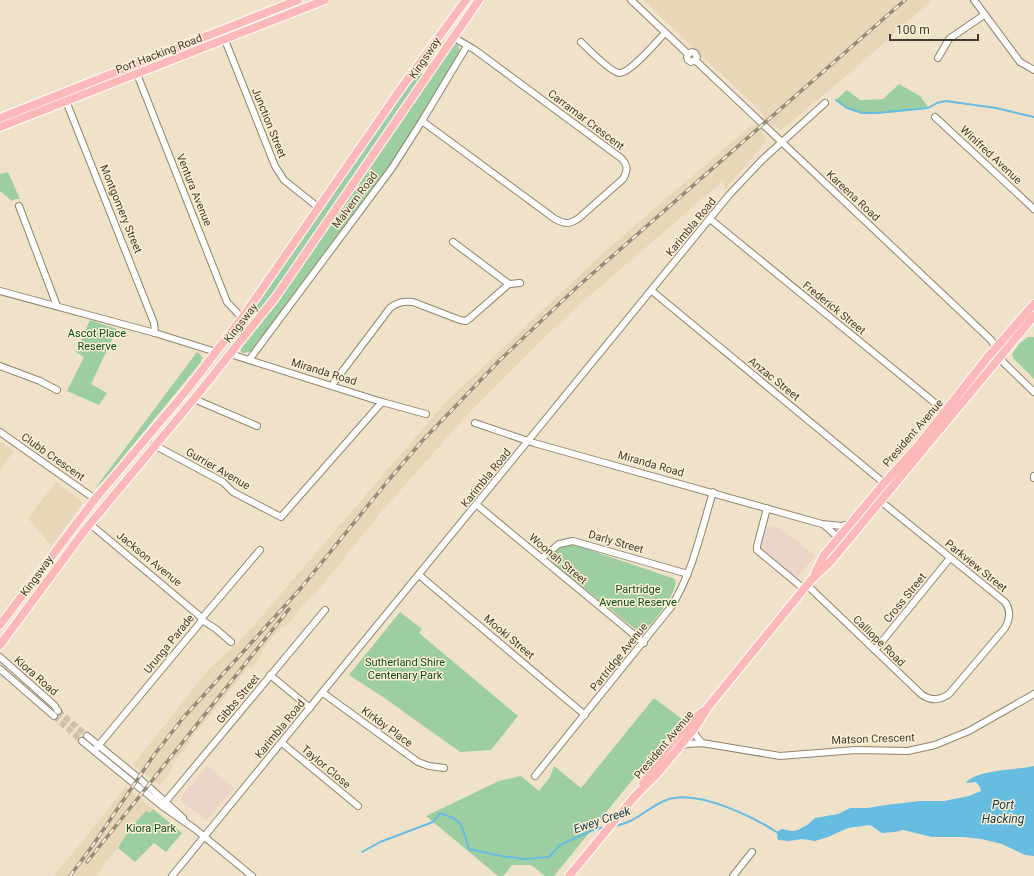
<svg xmlns="http://www.w3.org/2000/svg" width="1034" height="876" viewBox="0 0 1034 876" font-family="Roboto,sans-serif">
	<style>
		.commercial { fill: #ebd5c9 }
		.built { fill: #e8d7b7 }
		.green { fill: #9ccea1 }
		.water { fill: #67bce2 }
		.lines { fill: none; stroke-linecap: round; stroke-linejoin: round }
		.stream { stroke: #67bce2; stroke-width: 2 }
		.minor-tunnel { stroke: #cdc1ab; stroke-width: 6; stroke-dasharray: 6 3; stroke-linecap: butt }
		.minor-casing { stroke: #90846d; stroke-width: 8 }
		.major-casing { stroke: #fff; stroke-width: 10 }
		.minor { stroke: #fff; stroke-width: 6 }
		.major { stroke: #fdb9ba; stroke-width: 8 }
		.rail-casing { stroke: #948b7a; stroke-width: 3.5 }
		.rail { stroke: #fdf0d6; stroke-width: 2; stroke-dasharray: 6; stroke-linecap: butt }
		.labels { text-anchor: middle; dominant-baseline: central; stroke-width: 3; stroke-linejoin: round; paint-order: stroke }
		.street-label { font-size: 11px; fill: #403b31; stroke: #fdf0d6 }
		.park-label { font-size: 11px; fill: #074d1b; stroke: #fdf0d6 }
		.water-label { font-size: 12px; font-style: italic; fill: #123849; stroke: #fdf0d6 }
	</style>
	<rect width="100%" height="100%" fill="#f0e2c9"/>
	<g class="commercial">
		<path d="M 767,525 L 782,529 L 814,555 L 814,557 L 798,577 L 794,576 L 761,549 L 761,545 Z"/>
		<path d="M 207,766 L 234,788 L 206,821 L 181,800 L 181,797 Z"/>
	</g>
	<g class="built">
		<path d="M 643,0 L 932,0 L 850,73 L 781,130 L 771,125 L 762,132 L 765,137 L 765,143 L 725,190 L 723,181 L 587,298 L 547,335 L 468,414 L 382,511 L 316,593 L 306,602 L 286,626 L 281,627 L 261,652 L 263,653 L 251,669 L 249,667 L 189,741 L 190,743 L 172,764 L 172,770 L 160,785 L 133,765 L 209,669 L 243,638 L 444,404 L 604,252 L 752,125 L 755,126 L 764,118 L 759,110 Z"/>
		<path d="M 0,442 L 14,451 L 0,470 Z"/>
		<path d="M 56,482 L 81,501 L 82,504 L 51,546 L 28,518 Z"/>
		<path d="M 126,787 L 153,809 L 150,814 L 146,811 L 141,816 L 127,833 L 118,848 L 106,861 L 97,876 L 54,876 Z"/>
	</g>
	<g class="green">
		<path d="M 456,44 L 458,45 L 461,56 L 392,168 L 255,351 L 243,353 L 241,352 L 241,341 L 281,288 L 259,310 L 251,305 L 402,87 L 418,71 L 426,76 L 453,45 Z"/>
		<path d="M 899,84 L 920,96 L 928,107 C 915,111 874,115 862,113 C 852,111 844,106 836,100 L 847,90 L 860,100 L 883,99 Z"/>
		<path d="M 8,172 L 20,199 L 16,199 L 12,201 L 0,191 L 0,174 Z"/>
		<path d="M 90,320 L 117,329 L 91,384 L 107,393 L 99,405 L 67,391 L 84,357 L 76,352 Z"/>
		<path d="M 1028,337 L 1034,337 L 1034,379 L 1013,358 L 1012,354 L 1020,343 Z"/>
		<path d="M 197,352 L 200,354 L 202,357 L 201,362 L 106,478 L 94,490 Z"/>
		<path d="M 567,545 L 575,545 L 675,579 C 680,590 653,622 645,631 L 639,632 L 554,564 L 551,558 L 554,551 Z"/>
		<path d="M 400,612 L 422,629 L 419,633 L 518,716 L 491,750 L 460,752 L 383,697 L 349,675 Z"/>
		<path d="M 654,698 L 682,719 L 554,876 L 545,876 L 531,865 L 512,865 L 503,876 L 498,876 L 426,816 L 499,781 L 521,776 L 539,791 L 550,777 L 554,766 L 581,788 Z"/>
		<path d="M 153,809 L 182,833 L 166,852 L 154,843 L 135,862 L 118,848 C 126,834 135,822 146,811 L 150,813 Z"/>
	</g>
	<path class="water" d="M 1034,766 L 1034,856 L 1025,855 L 1002,844 L 981,839 L 964,837 L 932,837 L 903,830 L 895,832 L 882,833 L 870,825 L 848,828 L 828,837 L 815,841 L 802,839 L 789,841 L 778,840 L 777,837 L 778,831 L 782,829 L 792,831 L 798,830 L 807,825 L 815,818 L 838,814 L 850,808 L 867,808 L 886,805 L 920,801 L 944,801 L 969,796 L 981,791 L 980,787 L 976,782 L 966,783 C 976,769 1018,770 1034,766 Z"/>
	<g class="lines">
		<g class="stream">
			<path d="M 836,100 L 847,108 L 862,113 L 877,113 L 928,108 L 937,103 L 946,101 L 996,108 L 1034,117"/>
			<path d="M 614,826 C 632,824 644,811 660,803 C 664,801 670,798 674,798 C 704,793 754,817 778,833"/>
			<path d="M 362,852 L 380,842 L 433,822 L 440,813 C 464,820 462,827 469,849 L 501,856 L 525,859 L 549,857 L 560,845 L 593,830 L 605,827"/>
		</g>
		<g class="minor-tunnel">
			<path d="M 58,711 L 87,736"/>
			<path d="M 54,716 L 82,741"/>
		</g>
		<g class="minor-casing">
			<g id="minor">
				<path d="M 631,0 L 688,54"/>
				<path d="M 974,0 L 1020,62 L 1034,70"/>
				<path d="M 225,40 L 275,166 L 284,180 L 319,208"/>
				<path d="M 581,42 C 588,49 611,72 619,73 C 630,74 657,41 665,33"/>
				<path d="M 688,54 L 692,52 L 695,53 L 697,57 L 695,60"/>
				<path d="M 688,54 L 687,57 L 688,60 L 691,62 L 695,60"/>
				<path d="M 938,58 L 949,39 L 984,15"/>
				<path d="M 695,60 L 991,340 L 996,348"/>
				<path d="M 137,74 L 227,302 L 242,318"/>
				<path d="M 66,101 L 154,323 L 155,333"/>
				<path d="M 935,117 L 1034,209"/>
				<path d="M 422,121 L 555,219 C 565,224 569,225 579,218 L 623,179 C 628,170 628,165 621,158 L 475,50 L 453,37"/>
				<path d="M 19,206 L 57,306"/>
				<path d="M 710,219 L 946,412"/>
				<path d="M 453,242 L 509,284 L 520,283"/>
				<path d="M 0,291 L 155,333 L 216,352"/>
				<path d="M 652,291 L 884,483"/>
				<path d="M 230,354 L 382,402 L 426,414"/>
				<path d="M 1000,356 L 1004,363 L 1034,392"/>
				<path d="M 249,360 L 392,168 L 422,121 L 467,46"/>
				<path d="M 0,366 L 40,381 L 57,390"/>
				<path d="M 332,385 L 390,308 C 398,302 404,301 413,302 L 460,320 L 466,321 L 470,318 L 509,284"/>
				<path d="M 194,399 L 257,426"/>
				<path d="M 475,423 L 534,443 L 822,524 L 842,526 L 850,524"/>
				<path d="M 0,432 L 95,499"/>
				<path d="M 154,445 L 223,482 L 233,492 L 281,517 L 382,402"/>
				<path d="M 1034,476 L 1034,478"/>
				<path d="M 477,505 L 644,643"/>
				<path d="M 767,508 L 757,546 L 757,550 L 804,589"/>
				<path d="M 90,524 L 202,618"/>
				<path d="M 824,525 C 830,529 835,537 842,539 L 845,538 L 859,521 L 866,518"/>
				<path d="M 542,558 L 559,544 L 573,541 L 688,574"/>
				<path d="M 419,575 L 585,715"/>
				<path d="M 807,585 L 921,694 C 930,701 939,701 949,694 L 1005,628 C 1010,619 1011,610 1005,602 L 878,499"/>
				<path d="M 202,620 L 216,629 L 231,642"/>
				<path d="M 875,650 L 950,558"/>
				<path d="M 0,657 L 54,705 L 58,711"/>
				<path d="M 0,669 L 54,716"/>
				<path d="M 270,675 L 310,708"/>
				<path d="M 323,693 L 418,762 L 429,766 L 444,768"/>
				<path d="M 694,729 L 696,736 L 702,743"/>
				<path d="M 87,736 L 136,776"/>
				<path d="M 82,741 L 132,782"/>
				<path d="M 282,743 L 358,806"/>
				<path d="M 680,746 L 687,744 L 702,743 L 780,756 L 856,750 L 908,751 L 935,745 L 969,731 L 1034,694"/>
				<path d="M 94,751 L 200,623 L 202,618 L 260,550"/>
				<path d="M 535,776 L 671,607 C 693,572 701,531 713,492"/>
				<path d="M 140,779 L 145,784"/>
				<path d="M 136,785 L 141,789"/>
				<path d="M 150,788 L 183,818"/>
				<path d="M 146,793 L 162,806 L 195,829 L 252,876"/>
				<path d="M 166,801 L 325,610"/>
				<path d="M 172,876 L 729,195 L 762,160 L 825,103"/>
				<path d="M 733,876 L 752,852"/>
			</g>
		</g>
		<g class="major-casing">
			<g id="major">
				<path d="M 0,118 L 298,0"/>
				<path d="M 0,127 L 325,0"/>
				<path d="M 815,573 L 824,555 L 830,548 L 885,482 L 917,447 L 987,358 L 1034,304"/>
				<path d="M 0,625 L 95,499 L 186,391 L 242,318 L 402,87 L 466,0"/>
				<path d="M 0,645 L 85,530 L 194,399 L 275,298 L 479,0"/>
				<path d="M 643,783 C 659,757 678,732 702,712"/>
				<path d="M 569,876 L 635,796 L 657,774 L 680,746 L 694,729 L 708,707 L 812,579 L 831,561 L 1034,316"/>
			</g>
		</g>
		<use href="#minor" class="minor"/>
		<use href="#major" class="major"/>
		<g class="rail-casing">
			<g id="rail">
				<path d="M 87,862 L 289,609"/>
				<path d="M 70,876 L 93,845 L 154,755 L 183,718 L 301,588 L 387,482 L 422,441 L 500,360 L 576,288 L 905,0"/>
			</g>
		</g>
		<use href="#rail" class="rail"/>
	</g>
	<g class="labels">
		<g class="street-label">
			<text transform="translate(159 54) rotate(-21)">Port Hacking Road</text>
			<text transform="translate(425 58) rotate(-56)">Kingsway</text>
			<text transform="translate(586 120) rotate(37)">Carramar Crescent</text>
			<text transform="translate(269 123) rotate(68)">Junction Street</text>
			<text transform="translate(991 155) rotate(43)">Winifred Avenue</text>
			<text transform="translate(194 190) rotate(68)">Ventura Avenue</text>
			<text transform="translate(853 196) rotate(43)">Kareena Road</text>
			<text transform="translate(355 200) rotate(-53)">Malvern Road</text>
			<text transform="translate(121 209) rotate(68)">Montgomery Street</text>
			<text transform="translate(691 227) rotate(-51)">Karimbla Road</text>
			<text transform="translate(834 308) rotate(39)">Frederick Street</text>
			<text transform="translate(241 323) rotate(-52)">Kingsway</text>
			<text transform="translate(324 372) rotate(17)">Miranda Road</text>
			<text transform="translate(774 379) rotate(39)">Anzac Street</text>
			<text transform="translate(913 433) rotate(-49)">President Avenue</text>
			<text transform="translate(53 457) rotate(35)">Clubb Crescent</text>
			<text transform="translate(651 464) rotate(16)">Miranda Road</text>
			<text transform="translate(218 469) rotate(30)">Gurrier Avenue</text>
			<text transform="translate(486 478) rotate(-51)">Karimbla Road</text>
			<text transform="translate(616 542) rotate(16)">Darly Street</text>
			<text transform="translate(149 559) rotate(39)">Jackson Avenue</text>
			<text transform="translate(558 559) rotate(40)">Woonah Street</text>
			<text transform="translate(976 566) rotate(39)">Parkview Street</text>
			<text transform="translate(37 576) rotate(-54)">Kingsway</text>
			<text transform="translate(905 598) rotate(-51)">Cross Street</text>
			<text transform="translate(509 637) rotate(40)">Mooki Street</text>
			<text transform="translate(879 641) rotate(44)">Calliope Road</text>
			<text transform="translate(169 644) rotate(-51)">Urunga Parade</text>
			<text transform="translate(619 657) rotate(-51)">Partridge Avenue</text>
			<text transform="translate(36 676) rotate(41)">Kiora Road</text>
			<text transform="translate(238 699) rotate(-50)">Gibbs Street</text>
			<text transform="translate(387 727) rotate(36)">Kirkby Place</text>
			<text transform="translate(280 729) rotate(-51)">Karimbla Road</text>
			<text transform="translate(873 739) rotate(-2)">Matson Crescent</text>
			<text transform="translate(664 745) rotate(-50)">President Avenue</text>
			<text transform="translate(326 767) rotate(40)">Taylor Close</text>
		</g>
		<g class="park-label">
			<text x="97" y="333">Ascot Place<tspan x="97" dy="13">Reserve</tspan></text>
			<text x="638" y="589">Partridge<tspan x="638" dy="13">Avenue Reserve</tspan></text>
			<text x="405" y="662">Sutherland Shire<tspan x="405" dy="13">Centenary Park</tspan></text>
			<text x="151" y="828">Kiora Park</text>
		</g>
		<g class="water-label">
			<text x="1003" y="805">Port<tspan x="1003" dy="14">Hacking</tspan></text>
			<text transform="translate(602 820) rotate(-19)">Ewey Creek</text>
		</g>
	</g>
	<path d="M890 34v6h88v-6" fill="none" stroke="#403b31" stroke-width="2"/>
	<text x="896" y="34" font-size="12" fill="#403b31" stroke="#fdf0d6" stroke-width="3" paint-order="stroke">100 m</text>
</svg>
